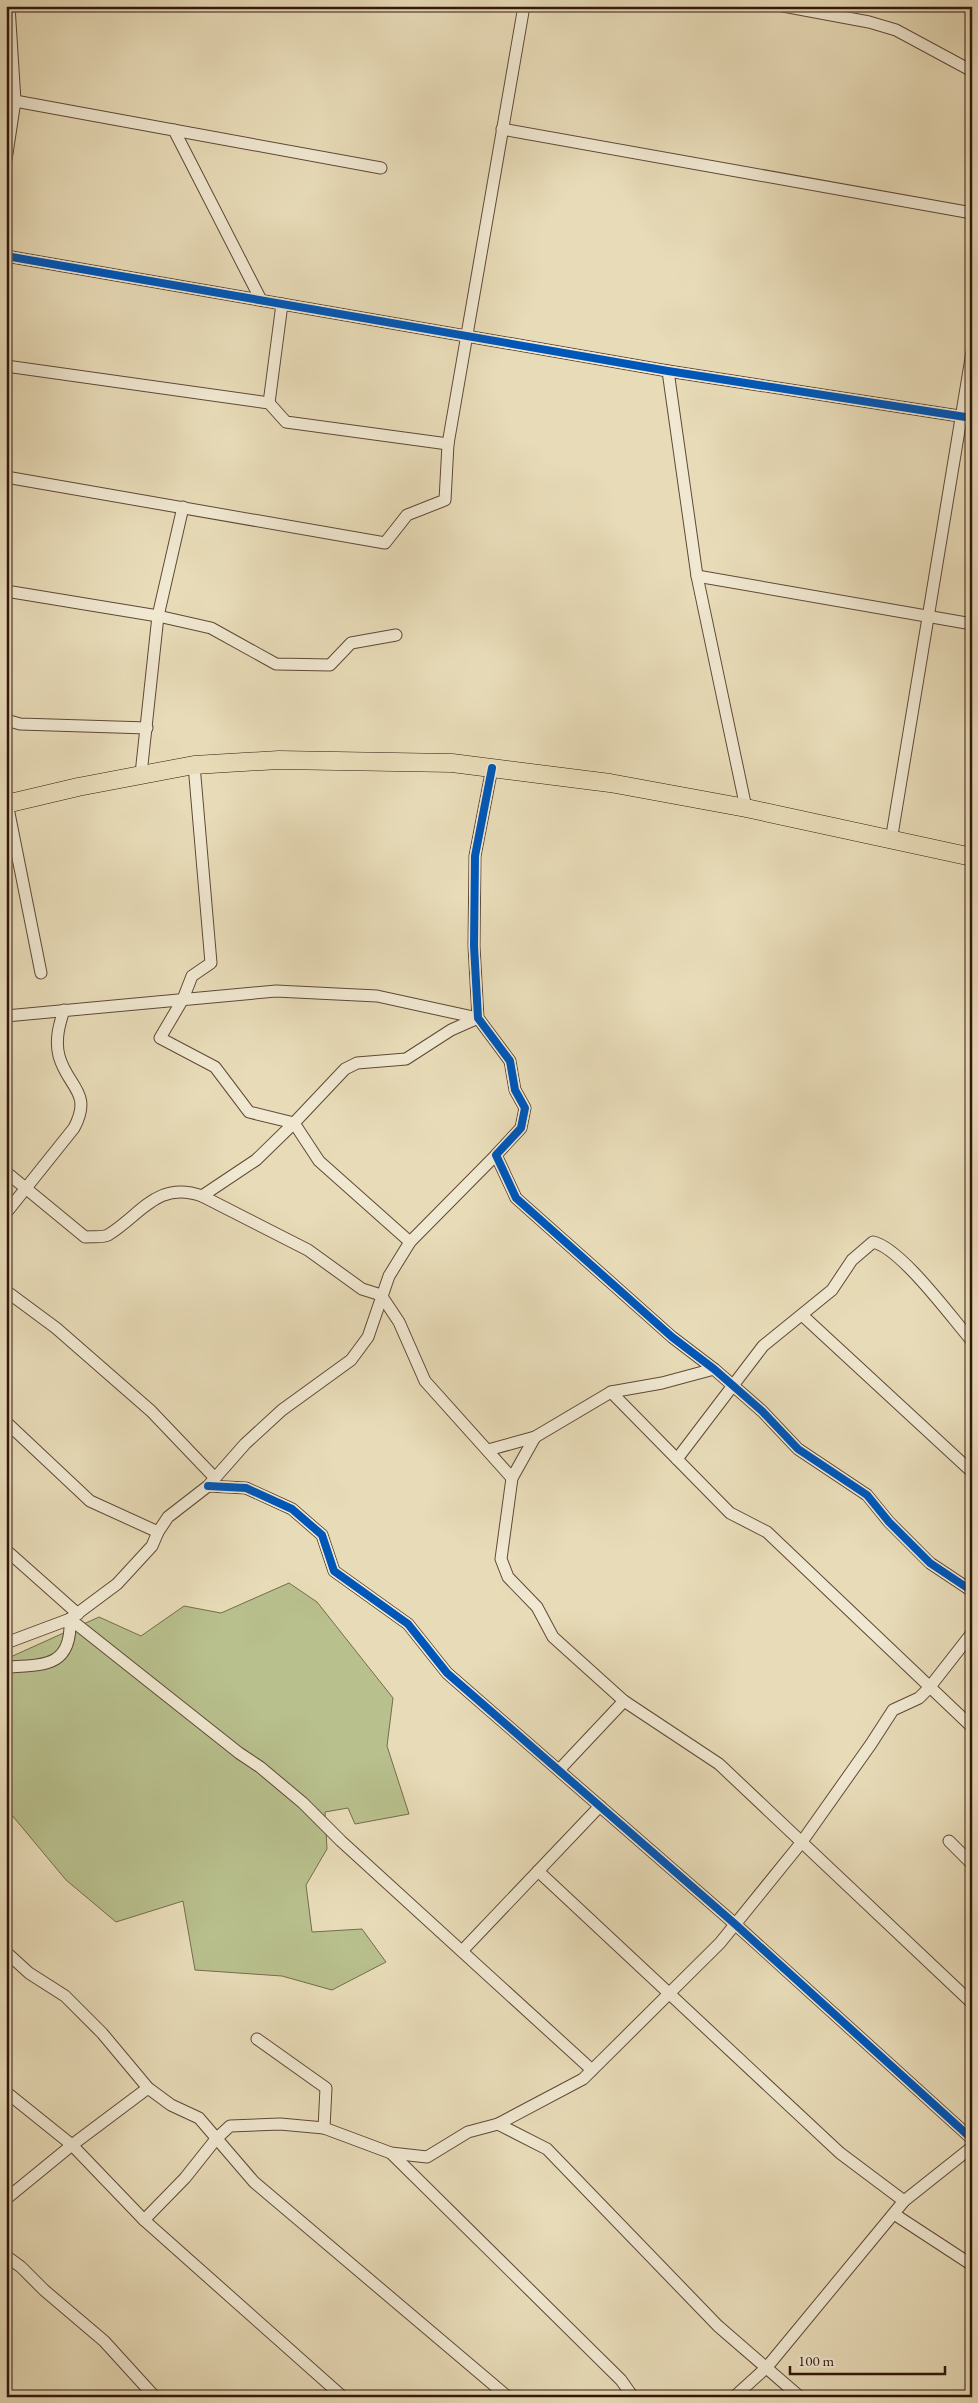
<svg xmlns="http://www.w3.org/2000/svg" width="978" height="2403" viewBox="0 0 978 2403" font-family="'EB Garamond',serif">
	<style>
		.green { fill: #b8c08d; stroke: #756c4c }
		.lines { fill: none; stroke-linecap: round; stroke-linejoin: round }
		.minor-casing { stroke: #604837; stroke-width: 13 }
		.trunk-casing { stroke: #32170c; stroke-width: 19 }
		.minor { stroke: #f0e8d1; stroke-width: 11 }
		.trunk { stroke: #e8dcb8; stroke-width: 18 }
		.cycleway-casing { stroke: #f0e8d1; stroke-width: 11 }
		.cycleway { stroke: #0057b8; stroke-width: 8 }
	</style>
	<rect width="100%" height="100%" fill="#e8dcb8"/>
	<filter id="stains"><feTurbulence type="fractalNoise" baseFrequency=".004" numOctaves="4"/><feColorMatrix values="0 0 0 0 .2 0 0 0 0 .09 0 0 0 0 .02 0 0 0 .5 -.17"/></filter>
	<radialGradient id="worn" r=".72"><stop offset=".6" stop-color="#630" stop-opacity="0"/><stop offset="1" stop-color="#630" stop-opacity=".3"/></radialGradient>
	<path class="green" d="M 289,1583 L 317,1602 L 393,1698 L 387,1746 L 409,1814 L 355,1824 L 348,1808 L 325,1812 L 327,1849 L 306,1885 L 312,1932 L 362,1929 L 386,1962 L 332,1990 L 282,1976 L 195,1970 L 183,1901 L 116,1922 L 66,1880 L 6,1808 L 6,1659 L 99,1617 L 141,1636 L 184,1606 L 221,1613 Z"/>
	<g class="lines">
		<g class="minor-casing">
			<g id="minor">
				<path d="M 783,6 L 869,22 L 896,30 L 972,71"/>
				<path d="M 15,101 L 381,168"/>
				<path d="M 502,129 L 972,213"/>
				<path d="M 174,130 L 261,300"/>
				<path d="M 6,160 L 15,101 L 9,6"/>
				<path d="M 6,256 L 668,371 L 972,418"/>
				<path d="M 6,366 L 269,403 L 286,422 L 448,444"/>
				<path d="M 668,371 L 697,576 L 746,808"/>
				<path d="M 269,403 L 282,304"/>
				<path d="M 6,477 L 385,543 L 407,515 L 445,500 L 448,444 L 524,6"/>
				<path d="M 697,576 L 972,624"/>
				<path d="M 6,591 L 158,616 L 211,628 L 276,664 L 330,665 L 351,643 L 396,635"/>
				<path d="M 6,720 L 20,724 L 147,728"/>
				<path d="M 194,765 L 211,963 L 192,976 L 183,999 L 160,1038 L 215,1067 L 249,1112 L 294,1123 L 345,1069 L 357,1063 L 406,1059 L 451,1030 L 478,1018"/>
				<path d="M 492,768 L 475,856 L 474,946 L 478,1018 L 510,1061 L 515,1090 L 525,1108 L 521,1128 L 496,1155 L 516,1198 L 672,1337 L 714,1369 L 762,1411 L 798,1449 L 867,1495 L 889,1522 L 930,1563 L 972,1591"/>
				<path d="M 141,774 L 158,616 L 183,507"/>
				<path d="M 7,803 L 41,973"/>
				<path d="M 891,841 L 972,352"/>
				<path d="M 6,1016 L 276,991 L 377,996 L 478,1018"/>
				<path d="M 6,1172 L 85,1237 C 92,1236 102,1238 108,1235 C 141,1215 157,1180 202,1196 L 308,1250 L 362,1289 L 381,1295 L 399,1322 L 425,1381 L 512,1478"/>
				<path d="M 202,1196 L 256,1160 L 294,1123 L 319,1161 L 410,1242"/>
				<path d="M 6,1213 L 74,1128 C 93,1092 68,1088 59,1056 C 55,1040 59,1025 64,1010"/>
				<path d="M 6,1291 L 56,1328 L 151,1411 L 215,1478"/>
				<path d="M 802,1315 L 972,1472"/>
				<path d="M 611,1392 L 730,1513 L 767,1532 L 972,1727"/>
				<path d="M 6,1422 L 90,1501 L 158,1532"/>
				<path d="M 535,1437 L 512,1478 L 501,1559 L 508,1577 L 537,1607 L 553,1637 L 624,1701 L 719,1764 L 972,2003"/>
				<path d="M 488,1450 L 535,1437 L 611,1392 L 662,1383 L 714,1369"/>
				<path d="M 677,1459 L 763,1346 L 832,1290 L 852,1260 L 873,1242 C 901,1248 951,1317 972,1341"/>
				<path d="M 208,1486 L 246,1488 L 292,1509 L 322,1535 L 334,1571 L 408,1624 L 447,1673 L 735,1924 L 972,2139"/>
				<path d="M 6,1550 L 78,1614"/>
				<path d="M 70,1619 L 239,1753 L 260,1767 L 303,1803 L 341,1841 L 592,2070"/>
				<path d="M 6,1643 L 70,1619 L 117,1584 L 152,1546 L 158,1532 L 168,1517 L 208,1486 L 245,1444 L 282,1410 L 351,1360 L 368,1337 L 389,1276 L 410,1242 L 496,1155"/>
				<path d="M 6,1667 C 45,1665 72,1667 70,1619"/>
				<path d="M 559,1770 L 624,1701"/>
				<path d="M 949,1841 L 972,1864"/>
				<path d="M 538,1871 L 840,2153 L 904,2201"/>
				<path d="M 462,1951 L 600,1806"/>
				<path d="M 6,1952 L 29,1973 L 65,1996 L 102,2033 L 148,2088 L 171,2105 L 199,2118 L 254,2182 L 508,2397"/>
				<path d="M 257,2039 L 326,2088 L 324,2128 L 391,2153 L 427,2157 L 468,2132 L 498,2124 L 583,2079 L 720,1943 L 801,1843 L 871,1744 L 893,1710 L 919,1698 L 929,1688 L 972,1633"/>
				<path d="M 6,2092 L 72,2145 L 148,2088"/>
				<path d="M 498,2124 L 547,2149 L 718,2326 L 800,2397"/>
				<path d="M 391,2153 L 621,2380 L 633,2397"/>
				<path d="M 6,2199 L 72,2145 L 144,2220 L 343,2397"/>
				<path d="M 894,2214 L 972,2265"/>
				<path d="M 144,2220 L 185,2178 L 216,2139 L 230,2126 L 280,2124 L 324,2128"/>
				<path d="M 6,2256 L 21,2267 L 44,2290 L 104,2341 L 155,2397"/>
				<path d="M 734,2397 L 767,2367 L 904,2201 L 972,2147"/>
			</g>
		</g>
		<g class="trunk-casing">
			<path id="trunk" d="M 6,804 L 78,787 L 194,765 L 279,760 L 452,763 L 610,783 L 746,808 L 972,857"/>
		</g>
		<use href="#minor" class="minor"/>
		<use href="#trunk" class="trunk"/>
		<g class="cycleway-casing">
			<g id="cycleway">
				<path d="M 6,256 L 668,371 L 972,418"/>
				<path d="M 492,768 L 475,856 L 474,946 L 478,1018 L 510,1061 L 515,1090 L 525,1108 L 521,1128 L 496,1155 L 516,1198 L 672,1337 L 714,1369 L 762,1411 L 798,1449 L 867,1495 L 889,1522 L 930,1563 L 972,1591"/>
				<path d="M 208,1486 L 246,1488 L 292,1509 L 322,1535 L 334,1571 L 408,1624 L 447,1673 L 735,1924 L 972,2139"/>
			</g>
		</g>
		<use href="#cycleway" class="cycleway"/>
	</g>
	<rect width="978" height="2403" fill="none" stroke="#e8dcb8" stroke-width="25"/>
	<rect x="8" y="8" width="963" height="2388" fill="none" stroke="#32170c" stroke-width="2.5"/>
	<rect x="12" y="12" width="953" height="2378" fill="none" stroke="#32170c"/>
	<path d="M790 2366v8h155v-8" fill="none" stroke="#32170c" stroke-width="2.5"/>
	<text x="798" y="2366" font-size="15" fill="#32170c" stroke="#f0e8d1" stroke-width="4" paint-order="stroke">100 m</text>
	<rect width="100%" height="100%" filter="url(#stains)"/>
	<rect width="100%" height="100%" fill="url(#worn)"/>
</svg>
